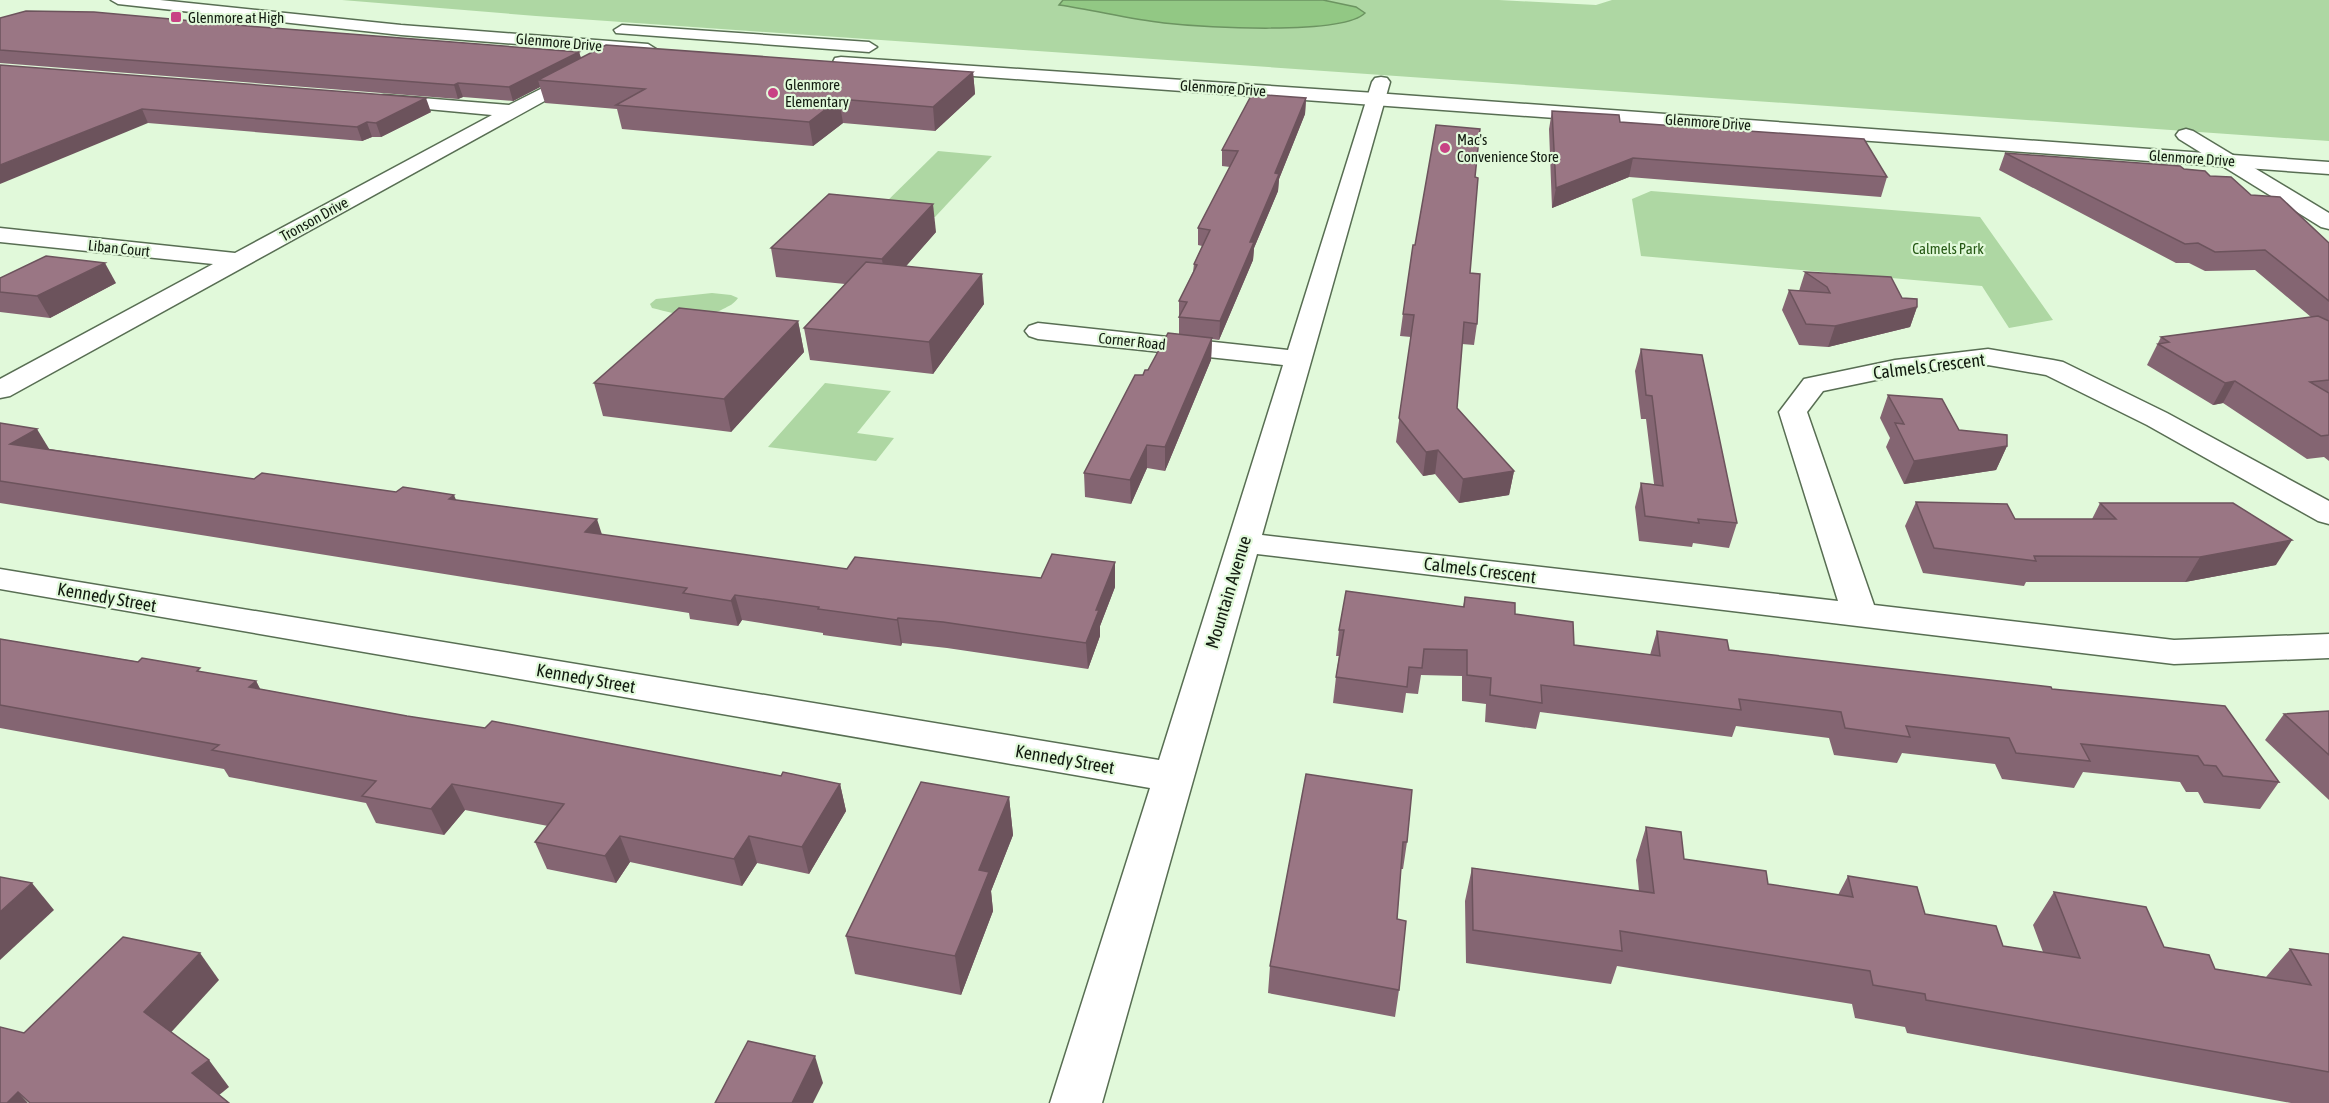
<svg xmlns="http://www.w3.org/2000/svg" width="2329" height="1103" viewBox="0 0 2329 1103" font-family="'Asap Condensed',sans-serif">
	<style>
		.green { fill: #aed7a3 }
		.water { fill: #92c884; stroke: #6c9461; stroke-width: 1.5 }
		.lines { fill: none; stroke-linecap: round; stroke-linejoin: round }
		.minor-casing { stroke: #586e53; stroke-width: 3 }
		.major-casing { stroke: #586e53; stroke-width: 3 }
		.minor { fill: #fff; fill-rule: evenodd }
		.major { fill: #fff; fill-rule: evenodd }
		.wall { fill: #846572 }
		.shaded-wall { fill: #6c535c }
		.building { fill: #9a7684; stroke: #6c535c; stroke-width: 1.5 }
		.poi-dot { fill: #c84284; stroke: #e1f9da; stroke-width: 2 }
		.labels { text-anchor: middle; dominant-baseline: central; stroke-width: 4.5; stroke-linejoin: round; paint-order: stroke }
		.far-poi-label { font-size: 15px; fill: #121b10; stroke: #e1f9da; text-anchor: start }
		.far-street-label { font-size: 15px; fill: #121b10; stroke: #e1f9da }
		.far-park-label { font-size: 15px; fill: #255814; stroke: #e1f9da }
		.street-label { font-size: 18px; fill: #121b10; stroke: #e1f9da }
	</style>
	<rect width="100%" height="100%" fill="#e1f9da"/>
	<g class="green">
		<path d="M 342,0 L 1499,0 L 1596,5 L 1612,0 L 2329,0 L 2329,141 L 536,16 Z"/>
		<path d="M 938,151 L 992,156 L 935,217 L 876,212 Z"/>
		<path d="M 1651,191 L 1980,217 L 2053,320 L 2009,328 L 1982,286 L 1641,256 L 1632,199 Z"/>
		<path d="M 712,293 L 731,295 L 738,298 C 734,304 729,306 723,309 C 701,321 676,314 652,308 L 650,304 L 656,299 Z"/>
		<path d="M 825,383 L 891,391 L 857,433 L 894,438 L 876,461 L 768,447 Z"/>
	</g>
	<path class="water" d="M 1063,0 L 1323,0 L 1356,7 L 1365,13 C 1342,36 1200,27 1164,23 C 1129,19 1094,10 1059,5 Z"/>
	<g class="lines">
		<g class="minor-casing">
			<g id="minor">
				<path d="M 582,68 L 588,69 L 591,73 L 588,77 L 10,396 L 0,398 L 0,379 L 213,264 L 0,242 L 0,228 L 235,253 L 492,115 L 384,105 L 378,104 L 375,100 L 378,96 L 384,95 L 509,105 Z"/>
				<path d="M 1381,77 L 1387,78 L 1390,82 L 1262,535 L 1838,601 L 1779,412 L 1804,379 L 1895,360 L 1988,349 L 2053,360 L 2063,362 L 2167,413 L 2329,501 L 2329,524 L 2318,521 L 2147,425 L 2046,375 L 1988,365 L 1895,376 L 1823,391 L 1807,412 L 1874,605 L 2174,640 L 2329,634 L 2329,658 L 2174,664 L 1257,554 L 1102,1103 L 1050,1103 L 1150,788 L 0,589 L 0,569 L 1159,760 L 1283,365 L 1038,339 L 1029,336 L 1025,331 L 1029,326 L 1038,323 L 1288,350 L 1372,82 L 1375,78 Z"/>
				<path d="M 2186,129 L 2193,131 L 2329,213 L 2329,229 L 2321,227 L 2179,139 L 2176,135 L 2179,131 Z"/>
			</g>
		</g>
		<g class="major-casing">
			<g id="major">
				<path d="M 111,0 L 160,0 L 401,25 L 648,44 L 656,49 L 648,54 L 401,35 L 118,4 Z"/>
				<path d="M 622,25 L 869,42 L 877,47 L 869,52 L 616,33 L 614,30 Z"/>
				<path d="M 841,57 L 1375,93 L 2329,162 L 2329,174 L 835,66 L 833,62 L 835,58 Z"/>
			</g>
		</g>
		<use href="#minor" class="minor"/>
		<use href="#major" class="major"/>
	</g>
	<g class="wall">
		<path d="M 0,18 L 248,26 L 579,52 L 581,58 L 973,72 L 975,94 L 935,131 L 843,123 L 813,146 L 622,129 L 617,109 L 545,103 L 540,87 L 513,101 L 463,97 L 458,99 L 0,63 Z"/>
		<path d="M 0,65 L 431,112 L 381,137 L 372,137 L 362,141 L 148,123 Z"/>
		<path d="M 1306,98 L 1305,114 L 1279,179 L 1278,191 L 1254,248 L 1253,260 L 1219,340 L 1212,339 L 1211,360 L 1165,471 L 1147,468 L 1131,504 L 1085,497 L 1084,473 L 1143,375 L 1179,334 L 1179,301 L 1193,272 L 1194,264 L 1202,246 L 1198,245 L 1198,228 L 1230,167 L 1222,166 L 1222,150 Z"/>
		<path d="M 1552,111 L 1620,122 L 1887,177 L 1881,197 L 1629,177 L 1552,208 L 1549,129 Z"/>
		<path d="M 2005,153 L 2184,169 L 2251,195 L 2329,243 L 2329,461 L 2324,457 L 2307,459 L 2223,403 L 2213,405 L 2147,365 L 2161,337 L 2311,317 L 2255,270 L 2205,271 L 2189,263 L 2176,263 L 1999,170 Z"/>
		<path d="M 1475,177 L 1470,273 L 1477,324 L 1474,345 L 1462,344 L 1457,408 L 1514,471 L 1509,495 L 1459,503 L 1435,474 L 1423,476 L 1396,442 L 1411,337 L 1400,336 L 1403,314 L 1415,245 Z"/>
		<path d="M 936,232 L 906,266 L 984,304 L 933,374 L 810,360 L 804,328 L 845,284 L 776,277 L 771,248 Z"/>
		<path d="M 1805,272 L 1902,298 L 1917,307 L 1910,327 L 1828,347 L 1799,345 L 1782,310 L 1789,290 L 1799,291 Z"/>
		<path d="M 0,278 L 116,283 L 50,318 L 0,312 Z"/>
		<path d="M 798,321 L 804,352 L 731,432 L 603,416 L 594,383 Z"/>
		<path d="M 1641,349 L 1737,523 L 1729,548 L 1693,543 L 1692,547 L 1639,541 L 1635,507 L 1641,483 L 1654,484 L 1646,419 L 1641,419 L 1635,371 Z"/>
		<path d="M 1888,395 L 1959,430 L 2007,446 L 1996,470 L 1904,484 L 1886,447 L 1890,438 L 1880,418 Z"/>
		<path d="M 0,423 L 49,449 L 254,479 L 396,492 L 456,500 L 602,535 L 847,569 L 1115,587 L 1100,626 L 1100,636 L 1088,669 L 947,648 L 902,643 L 901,646 L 823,635 L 823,633 L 742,620 L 738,626 L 690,619 L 689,613 L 0,503 Z"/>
		<path d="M 1916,502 L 2015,519 L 2092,519 L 2100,503 L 2276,565 L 2185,582 L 2026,582 L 2024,586 L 1923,573 L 1905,526 Z"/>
		<path d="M 1465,597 L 1515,614 L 1574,645 L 1650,655 L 1657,631 L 1729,650 L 2052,689 L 2279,782 L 2260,809 L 2204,803 L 2198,792 L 2186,792 L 2180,782 L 2083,772 L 2074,788 L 2002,779 L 1995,764 L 1902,753 L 1897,763 L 1834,755 L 1829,738 L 1736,726 L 1732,737 L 1540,712 L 1536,729 L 1485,722 L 1486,704 L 1462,701 L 1462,676 L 1421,675 L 1418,694 L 1406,693 L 1403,713 L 1333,703 L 1336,677 L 1339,656 L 1336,656 L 1339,630 L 1463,607 Z"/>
		<path d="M 0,639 L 256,681 L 260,689 L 407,716 L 781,776 L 840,784 L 846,811 L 809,874 L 757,863 L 742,886 L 630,862 L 616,883 L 547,869 L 535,842 L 548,826 L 465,810 L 444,835 L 376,823 L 366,803 L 229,777 L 224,769 L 0,728 Z"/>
		<path d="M 2329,711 L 2329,800 L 2265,740 L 2284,714 Z"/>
		<path d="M 1306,774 L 1407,842 L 1403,869 L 1401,869 L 1397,919 L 1399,990 L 1395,1017 L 1268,993 L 1270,966 Z"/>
		<path d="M 1009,797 L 1013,835 L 991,891 L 993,911 L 961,995 L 855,974 L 846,936 Z"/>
		<path d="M 1646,827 L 1684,859 L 1768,884 L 1838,895 L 1848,876 L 1925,914 L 2003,946 L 2043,952 L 2033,925 L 2054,892 L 2164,947 L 2215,969 L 2266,977 L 2290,949 L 2329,954 L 2329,1103 L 2291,1103 L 1907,1033 L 1905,1027 L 1855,1018 L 1852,1004 L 1617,966 L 1611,984 L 1466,963 L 1465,901 L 1472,868 L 1639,891 L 1636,860 Z"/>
	</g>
	<g class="shaded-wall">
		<path d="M 579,52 L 583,65 L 538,80 L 540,87 L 513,101 L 509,87 Z"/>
		<path d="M 973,72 L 975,94 L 935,131 L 933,107 Z"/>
		<path d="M 458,83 L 463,97 L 458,99 L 454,85 Z"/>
		<path d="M 426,98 L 431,112 L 381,137 L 376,123 Z"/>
		<path d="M 1306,98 L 1305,114 L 1279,179 L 1278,191 L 1254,248 L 1253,260 L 1219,340 L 1220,321 L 1275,173 Z"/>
		<path d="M 839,99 L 843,123 L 813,146 L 809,122 Z"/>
		<path d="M 142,109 L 148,123 L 0,184 L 0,165 Z"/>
		<path d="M 367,122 L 372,137 L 362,141 L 357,127 Z"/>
		<path d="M 1633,158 L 1629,177 L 1552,208 L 1556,188 Z"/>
		<path d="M 933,204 L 936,232 L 886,289 L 882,259 Z"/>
		<path d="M 105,263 L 116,283 L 50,318 L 37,296 Z"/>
		<path d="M 982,274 L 984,304 L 933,374 L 929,342 Z"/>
		<path d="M 1917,307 L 1910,327 L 1828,347 L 1835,326 Z"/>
		<path d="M 798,321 L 804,352 L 731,432 L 724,399 Z"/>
		<path d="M 1212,338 L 1211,360 L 1165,471 L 1165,447 Z"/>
		<path d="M 2235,381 L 2223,403 L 2213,405 L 2225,383 Z"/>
		<path d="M 37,429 L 51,452 L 10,444 Z"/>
		<path d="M 1147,445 L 1147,468 L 1131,504 L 1130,480 Z"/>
		<path d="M 2007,446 L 1996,470 L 1904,484 L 1914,461 Z"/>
		<path d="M 1438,450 L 1435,474 L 1423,476 L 1426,452 Z"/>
		<path d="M 1514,471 L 1509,495 L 1459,503 L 1463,479 Z"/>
		<path d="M 454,495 L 464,519 L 449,499 Z"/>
		<path d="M 597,519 L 605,544 L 585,532 Z"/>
		<path d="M 2292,540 L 2276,565 L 2185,582 L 2200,557 Z"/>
		<path d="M 1115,562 L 1115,587 L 1100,626 L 1100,636 L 1088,669 L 1086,643 L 1096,610 Z"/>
		<path d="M 735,595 L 742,620 L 738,626 L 731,601 Z"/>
		<path d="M 898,618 L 902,643 L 901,646 L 897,620 Z"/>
		<path d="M 256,681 L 270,708 L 249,687 Z"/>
		<path d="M 452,784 L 465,810 L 444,835 L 431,809 Z"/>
		<path d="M 840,784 L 846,811 L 809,874 L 802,847 Z"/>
		<path d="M 1009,797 L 1013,835 L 991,891 L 993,911 L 961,995 L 955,956 L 979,870 Z"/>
		<path d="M 620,836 L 630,862 L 616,883 L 605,856 Z"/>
		<path d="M 749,836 L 757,863 L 742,886 L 734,859 Z"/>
		<path d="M 32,883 L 54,910 L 0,960 L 0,912 Z"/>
		<path d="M 200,953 L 219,980 L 165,1039 L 144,1012 Z"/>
		<path d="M 815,1056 L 823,1083 L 813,1103 L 792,1103 Z"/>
		<path d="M 209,1060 L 229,1087 L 213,1100 L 192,1073 Z"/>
		<path d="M 18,1092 L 28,1103 L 7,1103 Z"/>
	</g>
	<g class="building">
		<path d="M 26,11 L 94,12 L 248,26 L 579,52 L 509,87 L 458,83 L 454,85 L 0,50 L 0,18 Z"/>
		<path d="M 606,45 L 973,72 L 933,107 L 839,99 L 809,122 L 616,105 L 645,89 L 538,80 Z"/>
		<path d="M 0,65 L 426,98 L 376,123 L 367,122 L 357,127 L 142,109 L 0,165 Z"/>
		<path d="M 1252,94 L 1306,98 L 1275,173 L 1279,174 L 1250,242 L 1254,242 L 1220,321 L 1179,317 L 1187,302 L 1179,301 L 1197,265 L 1194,264 L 1210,230 L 1198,228 L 1238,151 L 1222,150 Z"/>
		<path d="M 1552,111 L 1619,115 L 1620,122 L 1864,139 L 1887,177 L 1633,158 L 1556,188 Z"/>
		<path d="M 1436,125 L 1480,129 L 1475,177 L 1478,178 L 1470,273 L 1480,274 L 1477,324 L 1464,322 L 1457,408 L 1514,471 L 1463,479 L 1438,450 L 1426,452 L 1399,418 L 1414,315 L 1403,314 L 1413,245 L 1415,245 Z"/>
		<path d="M 2005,153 L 2180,166 L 2184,169 L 2205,171 L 2210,176 L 2231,177 L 2251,195 L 2280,197 L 2329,243 L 2329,301 L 2265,250 L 2215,252 L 2198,243 L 2185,244 Z"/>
		<path d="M 829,194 L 933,204 L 882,259 L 771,248 Z"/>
		<path d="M 46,256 L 105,263 L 37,296 L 0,292 L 0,278 Z"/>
		<path d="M 866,262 L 982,274 L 929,342 L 804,328 Z"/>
		<path d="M 1805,272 L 1891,277 L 1902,298 L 1917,299 L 1917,307 L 1835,326 L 1806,324 L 1789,290 L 1830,293 L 1827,287 Z"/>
		<path d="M 679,308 L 798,321 L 724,399 L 594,383 Z"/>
		<path d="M 2318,316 L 2329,321 L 2329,380 L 2310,382 L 2329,393 L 2329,435 L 2321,436 L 2235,381 L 2225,383 L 2158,344 L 2169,342 L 2161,337 Z"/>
		<path d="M 1168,333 L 1212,338 L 1165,447 L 1147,445 L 1130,480 L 1084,473 L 1135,375 L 1143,375 L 1145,370 L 1148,370 Z"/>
		<path d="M 1641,349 L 1702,355 L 1737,523 L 1698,519 L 1699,523 L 1645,516 L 1641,483 L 1663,486 L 1652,396 L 1646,395 Z"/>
		<path d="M 1888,395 L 1942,399 L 1959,430 L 2007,435 L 2007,446 L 1914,461 L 1895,423 L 1904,424 Z"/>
		<path d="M 0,423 L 37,429 L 10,444 L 254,479 L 262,473 L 396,492 L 403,487 L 454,495 L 449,499 L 597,519 L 585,532 L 847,569 L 855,557 L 1041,578 L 1052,554 L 1115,562 L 1096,610 L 1099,610 L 1086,643 L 943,622 L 898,618 L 897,620 L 818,609 L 819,607 L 735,595 L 731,601 L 683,593 L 687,588 L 0,481 Z"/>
		<path d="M 1916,502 L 2007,504 L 2015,519 L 2116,519 L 2100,503 L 2233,503 L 2292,540 L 2200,557 L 2034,556 L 2036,561 L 1934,548 Z"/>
		<path d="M 1346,591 L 1464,607 L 1465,597 L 1515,603 L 1515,614 L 1573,622 L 1574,645 L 1660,656 L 1657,631 L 1727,640 L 1729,650 L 2051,687 L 2052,689 L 2225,706 L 2279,782 L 2223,776 L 2216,766 L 2204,765 L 2198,756 L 2081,744 L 2090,761 L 2016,753 L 2009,738 L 1906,726 L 1910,737 L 1845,728 L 1841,712 L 1739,699 L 1741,710 L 1541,685 L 1542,703 L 1490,695 L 1491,678 L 1467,675 L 1467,650 L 1424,649 L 1422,668 L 1409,667 L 1407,687 L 1336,677 L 1344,630 L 1339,630 Z"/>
		<path d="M 0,639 L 138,662 L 142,658 L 200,668 L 197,671 L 256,681 L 249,687 L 407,716 L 485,728 L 492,721 L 781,776 L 783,772 L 840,784 L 802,847 L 749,836 L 734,859 L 620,836 L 605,856 L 535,842 L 564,804 L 452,784 L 431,809 L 362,796 L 376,781 L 212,750 L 219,745 L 0,705 Z"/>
		<path d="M 2329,711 L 2329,755 L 2284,714 Z"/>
		<path d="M 1306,774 L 1412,790 L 1407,842 L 1403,842 L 1397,919 L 1406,921 L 1399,990 L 1270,966 Z"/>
		<path d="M 921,782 L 1009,797 L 979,870 L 989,872 L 955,956 L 846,936 Z"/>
		<path d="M 1646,827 L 1681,832 L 1684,859 L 1766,871 L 1768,884 L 1853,897 L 1848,876 L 1917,887 L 1925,914 L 1996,926 L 2003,946 L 2080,958 L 2054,892 L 2146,907 L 2164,947 L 2209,955 L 2215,969 L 2311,985 L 2290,949 L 2329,954 L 2329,1072 L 1926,1000 L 1925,994 L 1873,985 L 1870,971 L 1620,931 L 1622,951 L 1473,930 L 1472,868 L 1654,893 Z"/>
		<path d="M 0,877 L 32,883 L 0,912 Z"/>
		<path d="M 123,937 L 200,953 L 144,1012 L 209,1060 L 192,1073 L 229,1103 L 30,1103 L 18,1092 L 7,1103 L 0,1103 L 0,1027 L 24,1033 Z"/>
		<path d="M 748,1041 L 815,1056 L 792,1103 L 715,1103 Z"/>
	</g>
	<g class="poi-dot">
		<rect x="170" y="11" width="12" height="12" rx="3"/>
		<circle cx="773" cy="93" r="6"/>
		<circle cx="1445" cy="148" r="6"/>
	</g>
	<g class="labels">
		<g class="far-poi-label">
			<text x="188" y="17">Glenmore at High</text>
			<text x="785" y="84">Glenmore<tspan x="785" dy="17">Elementary</tspan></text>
			<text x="1457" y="139">Mac's<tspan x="1457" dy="17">Convenience Store</tspan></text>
		</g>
		<g class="far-street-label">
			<text transform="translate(559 42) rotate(5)">Glenmore Drive</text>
			<text transform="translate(1223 88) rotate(4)">Glenmore Drive</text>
			<text transform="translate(1708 122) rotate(4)">Glenmore Drive</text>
			<text transform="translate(2192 158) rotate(4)">Glenmore Drive</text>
			<text transform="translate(314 219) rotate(-29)">Tronson Drive</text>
			<text transform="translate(119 248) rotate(6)">Liban Court</text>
			<text transform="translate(1132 341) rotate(6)">Corner Road</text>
		</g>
		<g class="far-park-label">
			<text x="1948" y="248">Calmels Park</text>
		</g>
		<g class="street-label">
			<text transform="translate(1929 366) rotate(-7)">Calmels Crescent</text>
			<text transform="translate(1480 570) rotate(7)">Calmels Crescent</text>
			<text transform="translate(1228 592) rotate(-73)">Mountain Avenue</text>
			<text transform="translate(107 597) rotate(10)">Kennedy Street</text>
			<text transform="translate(586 678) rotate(10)">Kennedy Street</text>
			<text transform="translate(1065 759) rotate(10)">Kennedy Street</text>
		</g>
	</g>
</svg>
